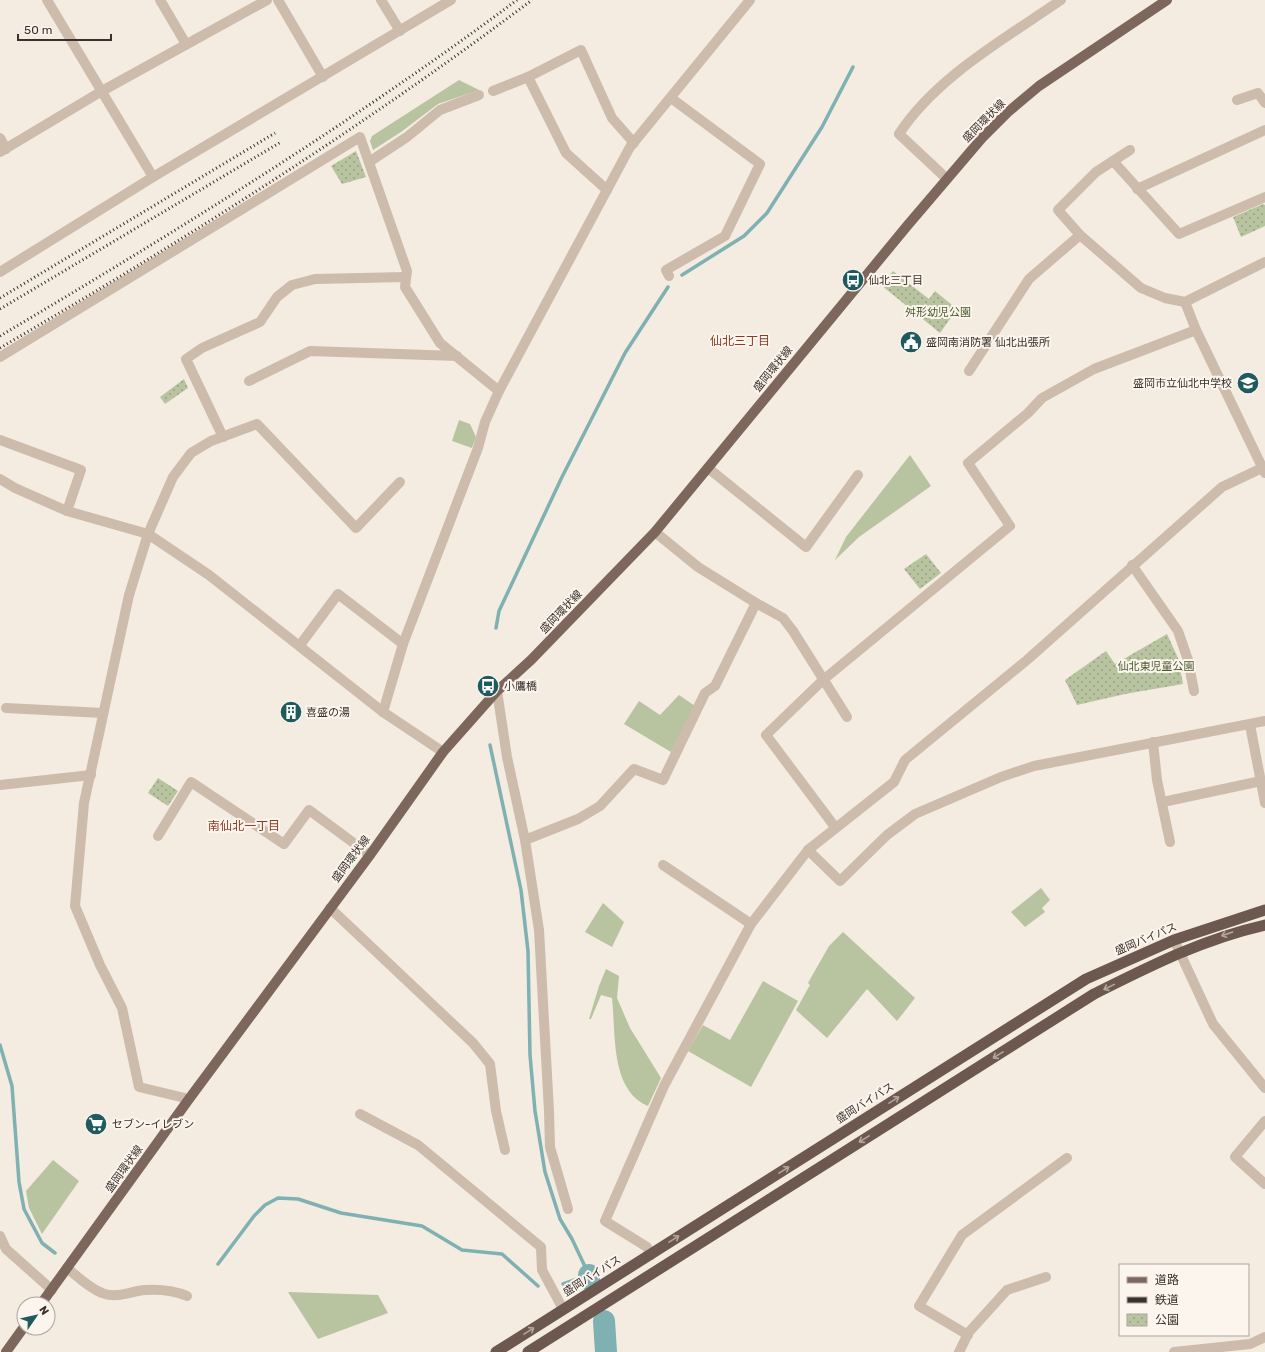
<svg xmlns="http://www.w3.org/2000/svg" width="1265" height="1352" viewBox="0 0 1265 1352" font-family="Rubik,'Noto Sans JP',sans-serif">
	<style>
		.grass { fill: #b8c4a0 }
		.park { fill: url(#park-dots) }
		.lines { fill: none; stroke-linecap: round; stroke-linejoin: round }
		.stream { stroke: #7fb0b2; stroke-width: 3.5 }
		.river { stroke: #7fb0b2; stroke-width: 22 }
		.minor { stroke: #cdbbac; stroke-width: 10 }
		.tertiary { stroke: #cdbbac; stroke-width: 10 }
		.primary { stroke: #7d675c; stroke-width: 10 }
		.trunk { stroke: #6c584f; stroke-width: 11 }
		.rail { stroke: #3b302b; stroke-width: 3; stroke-dasharray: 1 3; stroke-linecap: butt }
		.oneway { stroke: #b4a69e }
		.labels { text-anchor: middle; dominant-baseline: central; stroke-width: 4; stroke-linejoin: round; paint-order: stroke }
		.street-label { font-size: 11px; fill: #3b302b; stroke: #fbf5ee }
		.poi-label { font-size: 11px; fill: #3b302b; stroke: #fbf5ee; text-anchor: start }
		.park-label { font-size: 11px; fill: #4a5a2e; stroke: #fbf5ee }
		.neighbourhood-label { font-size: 12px; fill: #8c3b22; stroke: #fbf5ee }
	</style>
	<defs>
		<pattern id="park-dots" width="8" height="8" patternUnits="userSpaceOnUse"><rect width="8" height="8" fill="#b8c4a0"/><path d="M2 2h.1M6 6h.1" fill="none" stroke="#97a083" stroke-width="1.8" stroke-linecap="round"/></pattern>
	</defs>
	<rect width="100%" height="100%" fill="#f4ebe1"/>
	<g class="grass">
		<path d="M 459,80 L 479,90 L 438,104 L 401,132 L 373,150 L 370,141 L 372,136 Z"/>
		<path d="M 459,420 L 470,424 L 476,437 L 472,448 L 452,441 Z"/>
		<path d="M 910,455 L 931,486 L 859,537 L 835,560 L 846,537 Z"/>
		<path d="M 679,695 L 695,706 L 671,752 L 624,724 L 639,701 L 660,715 Z"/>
		<path d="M 1041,888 L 1050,900 L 1042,908 L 1045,912 L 1025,927 L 1011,912 Z"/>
		<path d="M 603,903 L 624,922 L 612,947 L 585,932 Z"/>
		<path d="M 843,932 L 915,998 L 897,1021 L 867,989 L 827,1038 L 796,1010 L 810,985 L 808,983 L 829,946 Z"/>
		<path d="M 606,969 L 619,976 L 617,998 L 630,1028 L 661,1078 L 648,1106 C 610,1090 616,1034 612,998 L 601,995 L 591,1019 L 589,1019 L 599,986 Z"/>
		<path d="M 763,981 L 798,1001 L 751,1087 L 688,1051 L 703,1025 L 730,1040 Z"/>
		<path d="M 53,1160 L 79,1181 L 42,1234 L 29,1208 L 26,1191 Z"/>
		<path d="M 288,1292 L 378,1295 L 388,1313 L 318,1339 Z"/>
	</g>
	<g class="park">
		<path d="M 356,151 L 366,177 L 342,184 L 331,166 Z"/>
		<path d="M 1263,204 L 1265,205 L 1265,226 L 1241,237 L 1233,217 Z"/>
		<path d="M 893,271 L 929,299 L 935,291 L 957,309 L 940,333 L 881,285 Z"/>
		<path d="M 184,379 L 188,388 L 165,404 L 160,397 Z"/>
		<path d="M 926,554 L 941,573 L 920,589 L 904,569 Z"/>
		<path d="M 1167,634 L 1178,658 L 1183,684 L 1125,694 L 1077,705 L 1065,680 L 1106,651 L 1115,664 Z"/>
		<path d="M 158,778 L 178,791 L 168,806 L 148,793 Z"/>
	</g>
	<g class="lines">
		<g class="stream">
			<path d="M 682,275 L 744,236 L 767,213 L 822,127 L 853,67"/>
			<path d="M 496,628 L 499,611 L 562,477 L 625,353 L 668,287"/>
			<path d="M 490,745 L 521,890 L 528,951 L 530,1055 L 535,1111 L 545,1172 L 560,1219 L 572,1239 L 589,1275 L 563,1284"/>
			<path d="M 0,1045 L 12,1086 L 19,1182 L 24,1209 L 42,1243 L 55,1253"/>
			<path d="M 218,1264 L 254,1216 L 265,1205 L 278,1198 L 298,1199 L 341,1213 L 422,1226 L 462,1250 L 502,1254 L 538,1286"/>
		</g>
		<g class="river">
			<path d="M 589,1275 L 589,1279"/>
			<path d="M 604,1321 L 606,1352"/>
		</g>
		<g class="minor">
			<path d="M 160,0 L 186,44"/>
			<path d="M 278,0 L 323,77"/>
			<path d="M 381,0 L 400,31"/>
			<path d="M 528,77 L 566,153 L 607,190"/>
			<path d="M 493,91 L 528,77 L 581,50 L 612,118 L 634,143"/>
			<path d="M 1237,100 L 1258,93 L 1265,103"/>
			<path d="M 0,138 L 6,149"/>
			<path d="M 0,152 L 102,91 L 267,0"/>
			<path d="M 1113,161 L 1179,234 L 1265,197"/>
			<path d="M 369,162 L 407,137 L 440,110 L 479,95"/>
			<path d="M 946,178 L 899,134 C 936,77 1006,38 1061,0"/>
			<path d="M 1137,189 L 1265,130"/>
			<path d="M 1080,235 L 1058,210 L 1096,172 L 1130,150"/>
			<path d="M 0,272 L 153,177 L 47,0"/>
			<path d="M 669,276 L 666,270 L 725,236 L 760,164 L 671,98"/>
			<path d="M 1185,302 L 1196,330 L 1265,473"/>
			<path d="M 0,357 L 360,137 L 407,271 L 405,287 L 440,343 L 499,391"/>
			<path d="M 969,371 L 1029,279 L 1080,235 L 1141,288 L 1165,298 L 1185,302 L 1265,262"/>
			<path d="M 249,381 L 310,351 L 457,356"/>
			<path d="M 223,437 L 186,359 L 202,348 L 260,322 L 277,297 L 292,285 L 315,279 L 406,277"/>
			<path d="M 0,440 L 81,470 L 67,511"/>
			<path d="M 708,468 L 806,547 L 858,475"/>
			<path d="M 0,479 L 15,488 L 67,511 L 148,534 L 209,575 L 383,712 L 443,752"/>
			<path d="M 655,532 L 698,567 L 756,603 L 783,618 L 793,631 L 847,717"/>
			<path d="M 1132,565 L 1178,631 L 1188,660 L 1194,691"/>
			<path d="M 300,645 L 338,594 L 403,644"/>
			<path d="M 497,691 L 507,757 L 525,840 L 539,930 L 549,1111 L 550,1147 L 568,1209"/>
			<path d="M 6,708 L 103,713"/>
			<path d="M 383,712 L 403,644 L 478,448 L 485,422 L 499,391 L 630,147 L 750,0"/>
			<path d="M 1250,725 L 1265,803"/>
			<path d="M 1153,742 L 1157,780 L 1170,842"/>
			<path d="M 0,785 L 91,775"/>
			<path d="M 1163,802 L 1261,781"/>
			<path d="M 835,827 L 766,735 L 823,680 L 1010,526 L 968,463 L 1028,413 L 1042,398 L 1094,369 L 1196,330"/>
			<path d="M 158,836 L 191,782 L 284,844 L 309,810 L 370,855"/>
			<path d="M 525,840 L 578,819 L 600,806 L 634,769 L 663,780 L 705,693 L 715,686 L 756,603"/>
			<path d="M 808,850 L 840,881 L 887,835 L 915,814 L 1001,777 L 1034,766 L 1265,721"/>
			<path d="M 663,865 L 751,924"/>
			<path d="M 330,908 L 473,1043 L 490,1064 L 496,1111 L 505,1150"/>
			<path d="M 1174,940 L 1213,1024 L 1265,1088"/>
			<path d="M 189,1099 L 139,1087 L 122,1008 L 100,965 L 75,906 L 84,803 L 129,595 L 148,534 L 173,477 L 191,453 L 211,441 L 257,424 L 356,528 L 400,482"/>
			<path d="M 360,1114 L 418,1145 L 541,1247 L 542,1270 L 563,1309"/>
			<path d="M 1265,1121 L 1235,1157 L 1265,1184"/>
			<path d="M 0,1236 L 6,1249 L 52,1290"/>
			<path d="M 651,1255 L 647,1247 L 605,1221 L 664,1086 L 751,924 L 808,850 L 894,782 L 905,760 L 1027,660 L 1222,487 L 1262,468"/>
			<path d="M 67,1268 C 78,1277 89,1288 102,1293 C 116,1299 131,1291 145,1290 C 160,1289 173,1290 187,1296"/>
			<path d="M 968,1335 L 919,1306 L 962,1235 L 1067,1158"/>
			<path d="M 959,1352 L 969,1332 L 1007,1290 L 1046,1277"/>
			<path d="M 1174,1352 L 1250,1344 L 1265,1337"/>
		</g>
		<path class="tertiary" d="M 153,177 L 451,0"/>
		<g class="primary">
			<path d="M 41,1304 L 189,1099 L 370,855 L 443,752 L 497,691 L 531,660 L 655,532 L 907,226 L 982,138 L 1008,112 L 1039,86 L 1167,0"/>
			<path d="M 6,1352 L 24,1327"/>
		</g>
		<g class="trunk">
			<path d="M 496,1352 L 1086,979 L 1174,940 L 1265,910"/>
			<path d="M 528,1352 L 1094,994 C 1150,966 1203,939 1265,925"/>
		</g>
		<g class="rail">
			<path d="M 0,298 L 275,133"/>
			<path d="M 0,309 L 281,142"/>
			<path d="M 0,336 C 177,231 352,123 517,0"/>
			<path d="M 0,348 C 183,241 363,127 532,0"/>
		</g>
	</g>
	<defs><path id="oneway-shaft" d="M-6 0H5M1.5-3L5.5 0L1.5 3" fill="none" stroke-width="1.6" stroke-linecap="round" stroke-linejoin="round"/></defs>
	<g class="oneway">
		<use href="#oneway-shaft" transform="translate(1227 934) rotate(161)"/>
		<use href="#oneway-shaft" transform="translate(1109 987) rotate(154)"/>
		<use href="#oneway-shaft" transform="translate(998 1055) rotate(148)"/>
		<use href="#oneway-shaft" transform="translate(894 1100) rotate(-32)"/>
		<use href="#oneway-shaft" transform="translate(864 1139) rotate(148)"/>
		<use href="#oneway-shaft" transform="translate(784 1170) rotate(-32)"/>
		<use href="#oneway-shaft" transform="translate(674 1239) rotate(-32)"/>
		<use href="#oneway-shaft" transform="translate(529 1331) rotate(-32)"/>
	</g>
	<defs>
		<g id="bus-disc" transform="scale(1.15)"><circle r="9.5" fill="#1f5a5e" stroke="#fbf5ee"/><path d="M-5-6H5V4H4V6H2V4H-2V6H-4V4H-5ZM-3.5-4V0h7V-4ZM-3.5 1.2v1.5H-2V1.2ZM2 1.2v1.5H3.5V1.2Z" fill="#fff"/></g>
		<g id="civic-disc" transform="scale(1.15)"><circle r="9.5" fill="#1f5a5e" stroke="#fbf5ee"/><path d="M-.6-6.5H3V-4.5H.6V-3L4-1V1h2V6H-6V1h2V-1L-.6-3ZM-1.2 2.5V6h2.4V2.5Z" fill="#fff"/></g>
		<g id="school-disc" transform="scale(1.15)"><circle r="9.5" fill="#1f5a5e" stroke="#fbf5ee"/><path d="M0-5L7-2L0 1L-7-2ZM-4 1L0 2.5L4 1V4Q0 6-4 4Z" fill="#fff"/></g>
		<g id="building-disc" transform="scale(1.15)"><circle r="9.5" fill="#1f5a5e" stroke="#fbf5ee"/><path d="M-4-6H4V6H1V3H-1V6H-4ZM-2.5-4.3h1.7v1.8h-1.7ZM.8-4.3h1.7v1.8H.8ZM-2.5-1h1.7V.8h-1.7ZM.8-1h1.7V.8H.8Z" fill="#fff"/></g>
		<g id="supermarket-disc" transform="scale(1.15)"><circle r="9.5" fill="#1f5a5e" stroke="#fbf5ee"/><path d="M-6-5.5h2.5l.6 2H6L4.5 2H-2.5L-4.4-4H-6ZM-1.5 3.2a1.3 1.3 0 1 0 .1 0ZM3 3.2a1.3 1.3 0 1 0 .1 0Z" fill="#fff"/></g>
	</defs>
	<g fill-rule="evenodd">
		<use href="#bus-disc" x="853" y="280"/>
		<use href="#civic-disc" x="911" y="342"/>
		<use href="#school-disc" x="1248" y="383"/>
		<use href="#bus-disc" x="488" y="686"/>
		<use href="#building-disc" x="291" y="712"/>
		<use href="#supermarket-disc" x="96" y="1124"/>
	</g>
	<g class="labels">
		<g class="street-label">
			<text transform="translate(984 121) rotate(-45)">盛岡環状線</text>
			<text transform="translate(773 369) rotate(-51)">盛岡環状線</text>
			<text transform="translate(561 612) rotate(-46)">盛岡環状線</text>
			<text transform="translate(351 859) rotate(-53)">盛岡環状線</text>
			<text transform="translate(1146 939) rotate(-23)">盛岡バイパス</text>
			<text transform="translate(865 1103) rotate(-32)">盛岡バイパス</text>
			<text transform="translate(124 1169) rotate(-54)">盛岡環状線</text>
			<text transform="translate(592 1276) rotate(-32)">盛岡バイパス</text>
		</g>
		<g class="poi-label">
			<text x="868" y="280">仙北三丁目</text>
			<text x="926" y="342">盛岡南消防署 仙北出張所</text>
			<text x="1232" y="383" text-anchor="end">盛岡市立仙北中学校</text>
			<text x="504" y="686">小鷹橋</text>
			<text x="306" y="712">喜盛の湯</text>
			<text x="112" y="1124">セブン-イレブン</text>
		</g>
		<g class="park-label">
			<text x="938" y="312">舛形幼児公園</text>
			<text x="1156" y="666">仙北東児童公園</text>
		</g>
		<g class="neighbourhood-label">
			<text x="740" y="341">仙北三丁目</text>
			<text x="244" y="826">南仙北一丁目</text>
		</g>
	</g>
	<rect x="1119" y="1264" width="130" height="72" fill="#fbf5ee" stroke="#aea6a0"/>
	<rect x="1127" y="1277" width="20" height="6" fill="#7d675c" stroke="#aea6a0"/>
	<text x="1155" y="1284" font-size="12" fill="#3b302b">道路</text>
	<rect x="1127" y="1297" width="20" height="6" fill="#3b302b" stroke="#aea6a0"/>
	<text x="1155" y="1304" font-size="12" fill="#3b302b">鉄道</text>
	<rect x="1127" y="1314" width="20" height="12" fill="url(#park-dots)" stroke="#aea6a0"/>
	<text x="1155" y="1324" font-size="12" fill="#3b302b">公園</text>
	<g transform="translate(36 1316) rotate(56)"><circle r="19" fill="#fbf5ee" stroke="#aea6a0"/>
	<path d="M0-3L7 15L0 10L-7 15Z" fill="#1f5a5e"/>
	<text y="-6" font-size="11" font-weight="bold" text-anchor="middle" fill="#3b302b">N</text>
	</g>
	<path d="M18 34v6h93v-6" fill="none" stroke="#3b302b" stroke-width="2"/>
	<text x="24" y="34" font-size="12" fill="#3b302b" stroke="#fbf5ee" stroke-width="3" paint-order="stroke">50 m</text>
</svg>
